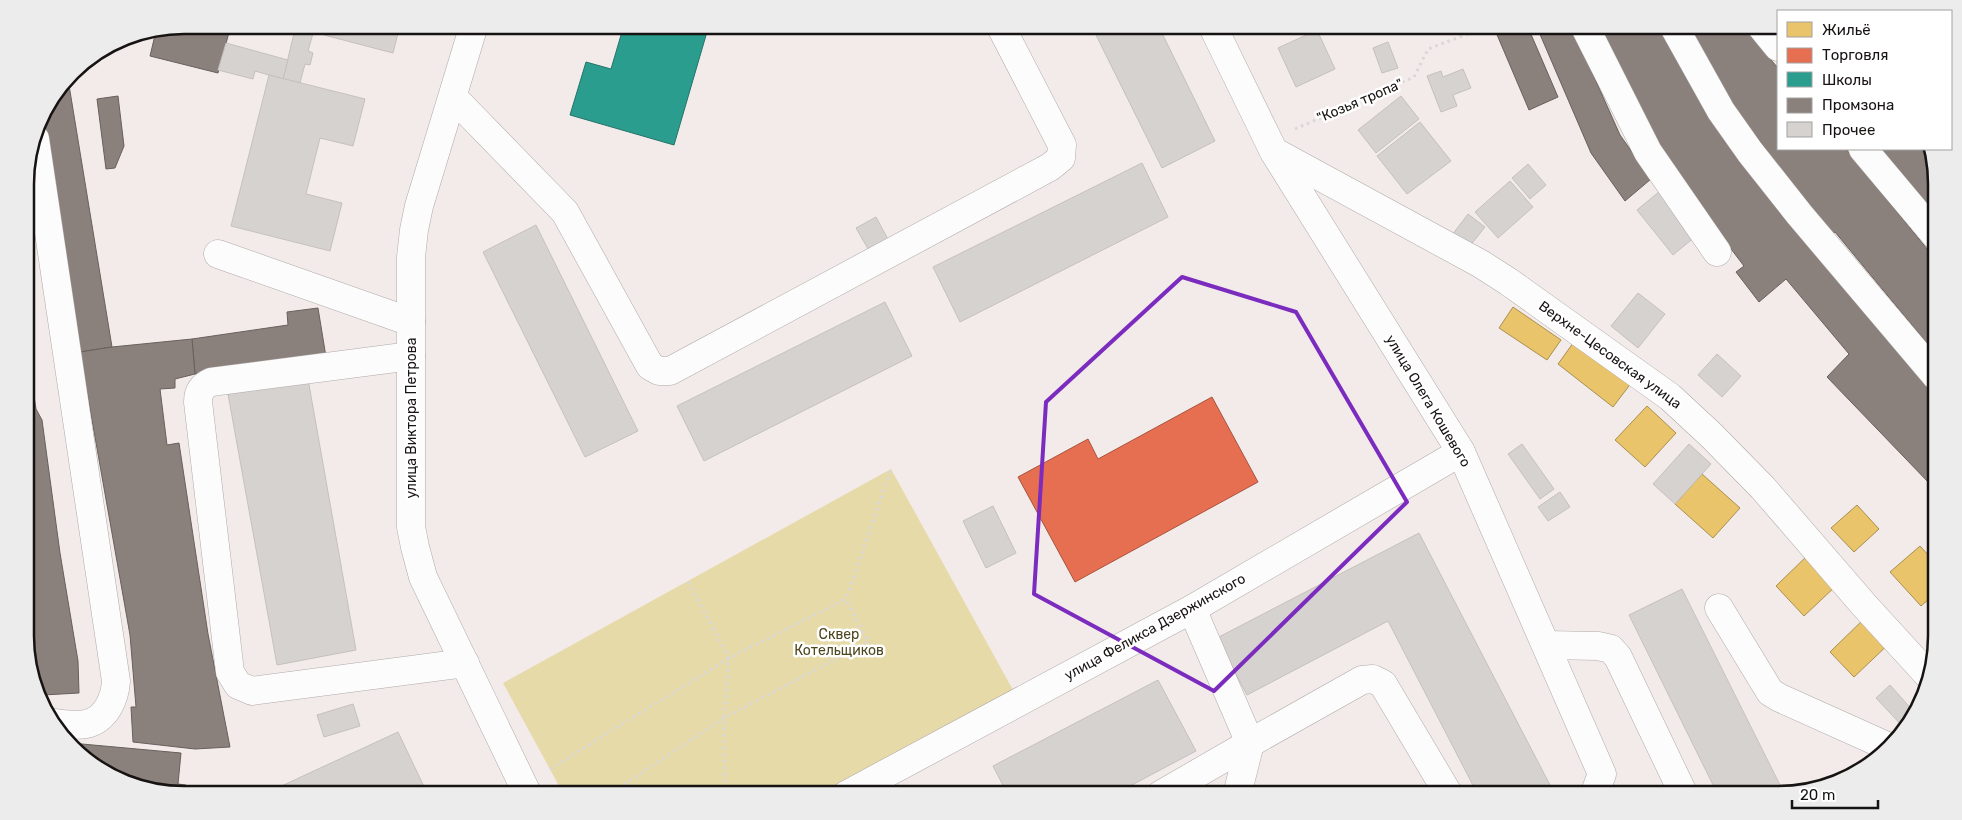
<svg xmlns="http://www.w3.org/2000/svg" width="1962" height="820" viewBox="0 0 1962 820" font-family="Rubik,sans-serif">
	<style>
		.green { fill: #e7daa9 }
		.homes { fill: #e9c46a; stroke: #aa8f50 }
		.shops { fill: #e76f51; stroke: #a9533e }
		.schools { fill: #2a9d8f; stroke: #24746a }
		.industry { fill: #8a817c; stroke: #68605c }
		.building { fill: #d6d2cf; stroke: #c5c0be }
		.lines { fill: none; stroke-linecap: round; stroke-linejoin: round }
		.minor-casing { stroke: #afaaa9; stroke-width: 29 }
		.path { stroke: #d9d7d7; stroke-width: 3; stroke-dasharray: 2.5 4; stroke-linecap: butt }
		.minor { stroke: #fdfcfc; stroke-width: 28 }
		.marked { fill: none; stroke: #7b2cbf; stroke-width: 4; stroke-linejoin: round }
		.labels { text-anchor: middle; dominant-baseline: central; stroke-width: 5; stroke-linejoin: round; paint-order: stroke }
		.street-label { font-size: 14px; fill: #171312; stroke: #fff }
		.park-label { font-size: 14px; fill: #4d461e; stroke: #fff }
		.rim { fill: none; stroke: #171312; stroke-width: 2.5 }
	</style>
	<rect width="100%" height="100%" fill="#f2ebe9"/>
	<path class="green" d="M 891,469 L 1013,690 L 823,795 L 564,795 L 503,683 Z"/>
	<g class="homes">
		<path d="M 1513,307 L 1561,340 L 1547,360 L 1499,328 Z"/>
		<path d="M 1576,339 L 1632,382 L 1613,407 L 1558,364 Z"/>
		<path d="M 1647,406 L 1676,433 L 1645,467 L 1615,440 Z"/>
		<path d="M 1702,474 L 1740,508 L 1713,538 L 1675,504 Z"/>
		<path d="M 1857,505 L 1879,529 L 1854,552 L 1831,528 Z"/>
		<path d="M 1920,546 L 1937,565 L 1937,592 L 1921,606 L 1890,572 Z"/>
		<path d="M 1810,553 L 1838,584 L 1804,616 L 1776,586 Z"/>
		<path d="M 1868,615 L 1893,640 L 1854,677 L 1830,652 Z"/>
	</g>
	<g class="shops">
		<path d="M 1212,397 L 1258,482 L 1075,582 L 1018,477 L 1088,439 L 1098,459 Z"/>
		<path d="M 935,787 L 939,795 L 920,795 Z"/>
	</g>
	<path class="schools" d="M 624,25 L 709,25 L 674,145 L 570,115 L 586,62 L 611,69 Z"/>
	<g class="industry">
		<path d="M 184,25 L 231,25 L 218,73 L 150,56 L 156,31 Z"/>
		<path d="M 1507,25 L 1527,25 L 1558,97 L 1529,110 L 1495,30 Z"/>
		<path d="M 1536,25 L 1571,25 L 1620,135 L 1651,179 L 1625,201 L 1591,153 Z"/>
		<path d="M 1598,25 L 1660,25 L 1888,338 L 1936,392 L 1937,477 L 1930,484 L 1827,377 L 1849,354 L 1786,279 L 1759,302 L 1736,272 L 1744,266 L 1668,166 Z"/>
		<path d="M 1688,25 L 1724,25 L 1727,28 L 1730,25 L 1741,25 L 1778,68 L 1778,149 L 1846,149 L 1936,260 L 1936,354 L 1835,232 L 1830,235 L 1708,72 Z"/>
		<path d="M 68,79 L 112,347 L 80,352 L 41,116 Z"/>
		<path d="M 118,96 L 124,146 L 115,168 L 106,169 L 97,99 Z"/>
		<path d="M 1878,149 L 1921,149 L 1936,166 L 1936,220 Z"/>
		<path d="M 318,308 L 326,357 L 195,374 L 192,339 L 288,325 L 287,312 Z"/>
		<path d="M 192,339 L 195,374 L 175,379 L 175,388 L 160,389 L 167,445 L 179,443 L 208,634 L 230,747 L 195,749 L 133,742 L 131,707 L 136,707 L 130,635 L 80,352 L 112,347 Z"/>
		<path d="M 26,347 L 36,409 L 42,420 L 60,553 L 78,661 L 79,693 L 43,695 L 26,657 Z"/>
		<path d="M 71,743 L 181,753 L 178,784 L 186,785 L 185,795 L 124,783 Z"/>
	</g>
	<g class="building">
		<path d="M 296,25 L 314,30 L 308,51 L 313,53 L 310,65 L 305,64 L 300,83 L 283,79 Z"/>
		<path d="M 326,25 L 400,25 L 393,53 L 324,35 Z"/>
		<path d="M 1091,25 L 1158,25 L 1215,141 L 1162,168 Z"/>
		<path d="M 1317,30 L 1335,69 L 1296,87 L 1278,48 Z"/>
		<path d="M 1388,42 L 1398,68 L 1382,73 L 1373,48 Z"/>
		<path d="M 226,43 L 288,60 L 283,79 L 255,71 L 253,79 L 218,70 Z"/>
		<path d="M 1463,69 L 1471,88 L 1453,95 L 1457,106 L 1441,112 L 1427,76 L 1441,71 L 1443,77 Z"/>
		<path d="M 269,75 L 365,99 L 353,146 L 320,138 L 306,194 L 342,203 L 330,251 L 231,226 Z"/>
		<path d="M 1401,96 L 1419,119 L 1376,153 L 1358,130 Z"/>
		<path d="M 1420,122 L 1451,161 L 1407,194 L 1377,156 Z"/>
		<path d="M 1142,163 L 1168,217 L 960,322 L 933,267 Z"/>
		<path d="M 1528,164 L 1546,185 L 1530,199 L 1512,178 Z"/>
		<path d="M 1510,181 L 1533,207 L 1498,238 L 1475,212 Z"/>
		<path d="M 1660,191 L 1696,236 L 1673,255 L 1637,210 Z"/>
		<path d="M 1468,214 L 1485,227 L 1465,252 L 1449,239 Z"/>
		<path d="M 876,217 L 890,243 L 871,254 L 856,228 Z"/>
		<path d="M 536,225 L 638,431 L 585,457 L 483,252 Z"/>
		<path d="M 1638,293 L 1665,314 L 1638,348 L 1611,326 Z"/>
		<path d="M 885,302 L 912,356 L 704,461 L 677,406 Z"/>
		<path d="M 1717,354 L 1741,376 L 1722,397 L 1698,375 Z"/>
		<path d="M 308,379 L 356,650 L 277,665 L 228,394 Z"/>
		<path d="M 1522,444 L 1554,489 L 1540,499 L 1508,454 Z"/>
		<path d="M 1689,444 L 1711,464 L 1675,504 L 1653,484 Z"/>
		<path d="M 1560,492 L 1570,507 L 1548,521 L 1538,507 Z"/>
		<path d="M 993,506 L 1016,553 L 986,568 L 963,521 Z"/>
		<path d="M 1419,533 L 1550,785 L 1531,795 L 1478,795 L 1388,621 L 1247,695 L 1217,638 Z"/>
		<path d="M 1682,589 L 1785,795 L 1718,795 L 1629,615 Z"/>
		<path d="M 1937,626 L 1937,636 L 1936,642 L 1929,636 Z"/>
		<path d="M 1158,680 L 1196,751 L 1113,795 L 1008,795 L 993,766 Z"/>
		<path d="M 1890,685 L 1915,713 L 1906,730 L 1876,698 Z"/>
		<path d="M 353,704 L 360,726 L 324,737 L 317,715 Z"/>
		<path d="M 398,732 L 428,795 L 262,795 Z"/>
	</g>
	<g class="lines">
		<g class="minor-casing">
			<g id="minor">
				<path d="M 474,25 L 419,206 L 414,230 L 411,257 L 411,527 L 415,547 L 423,577 L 528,795"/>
				<path d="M 1212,25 L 1274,152 L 1461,452 L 1602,774 L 1594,795"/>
				<path d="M 1584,25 L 1648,152 L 1717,252"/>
				<path d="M 1673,25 L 1721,111 L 1750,152 L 1799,214 L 1936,376"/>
				<path d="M 1760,25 L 1778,47"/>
				<path d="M 453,97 L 565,212 L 650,366 L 659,371 L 670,371 L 1050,167 L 1061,158 L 1062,145 L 1000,25"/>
				<path d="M 35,139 L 116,681 C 115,698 106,720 86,724 C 76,726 64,724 54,723"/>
				<path d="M 1863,149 L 1936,236"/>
				<path d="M 1275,152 L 1481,264 L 1509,282 L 1670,397 L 1711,435 L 1763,488 L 1864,605 L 1929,676"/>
				<path d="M 218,254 L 411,322"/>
				<path d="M 411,356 L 211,382 C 202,386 198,392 198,402 L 230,672 L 238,685 L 252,691 L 465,663"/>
				<path d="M 1719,608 L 1770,692 L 1780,698 L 1889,747"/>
				<path d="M 1192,609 L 1250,743 L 1362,680 L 1373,679 L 1383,684 L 1449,795"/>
				<path d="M 1546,645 L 1598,646 L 1611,649 L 1618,657 L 1684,795"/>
				<path d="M 846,795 L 1192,609 L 1461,452"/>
				<path d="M 1160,795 L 1250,743"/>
				<path d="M 1237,795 L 1250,743"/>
			</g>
		</g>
		<g class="path">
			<path d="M 1295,129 L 1414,77 L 1428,49 L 1491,25"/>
			<path d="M 688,582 L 729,658 L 724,718 L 725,795"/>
			<path d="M 550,769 L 729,658 L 846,599 L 891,469"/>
			<path d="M 608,795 L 724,718 L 868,642 L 846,599"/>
		</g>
		<use href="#minor" class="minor"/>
	</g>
	<path class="marked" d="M 1182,277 L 1296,312 L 1407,502 L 1214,691 L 1034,594 L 1046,402 Z"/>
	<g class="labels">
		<g class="street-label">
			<text transform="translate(1360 101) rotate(-23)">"Козья тропа"</text>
			<text transform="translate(1610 355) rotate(36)">Верхне-Цесовская улица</text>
			<text transform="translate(1428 401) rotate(59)">улица Олега Кошевого</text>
			<text transform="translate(411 418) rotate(-90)">улица Виктора Петрова</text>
			<text transform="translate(1155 627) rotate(-29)">улица Феликса Дзержинского</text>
		</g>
		<g class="park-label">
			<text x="839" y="634">Сквер<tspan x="839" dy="16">Котельщиков</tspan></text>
		</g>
	</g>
	<path d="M0 0H1962V820H0ZM184 34H1778A150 150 0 0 1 1928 184V636A150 150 0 0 1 1778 786H184A150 150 0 0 1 34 636V184A150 150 0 0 1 184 34Z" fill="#ececec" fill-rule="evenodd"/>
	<path class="rim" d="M184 34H1778A150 150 0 0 1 1928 184V636A150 150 0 0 1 1778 786H184A150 150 0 0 1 34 636V184A150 150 0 0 1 184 34Z"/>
	<rect x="1777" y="10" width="175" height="140" fill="#ffffff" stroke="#a2a1a0"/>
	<rect x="1787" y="22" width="25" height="15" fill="#e9c46a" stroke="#a2a1a0"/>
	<text x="1822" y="35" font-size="15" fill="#171312">Жильё</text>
	<rect x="1787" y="48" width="25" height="15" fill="#e76f51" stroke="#a2a1a0"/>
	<text x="1822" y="60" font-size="15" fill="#171312">Торговля</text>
	<rect x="1787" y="72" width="25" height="15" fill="#2a9d8f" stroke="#a2a1a0"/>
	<text x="1822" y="85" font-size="15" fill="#171312">Школы</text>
	<rect x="1787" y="98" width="25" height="15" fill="#8a817c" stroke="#a2a1a0"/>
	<text x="1822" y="110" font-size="15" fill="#171312">Промзона</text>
	<rect x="1787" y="122" width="25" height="15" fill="#d6d2cf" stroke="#a2a1a0"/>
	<text x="1822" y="135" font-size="15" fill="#171312">Прочее</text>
	<path d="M1792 800v8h86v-8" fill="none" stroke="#171312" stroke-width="2.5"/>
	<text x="1800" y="800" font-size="15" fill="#171312" stroke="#ffffff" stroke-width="4" paint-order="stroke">20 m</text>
</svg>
